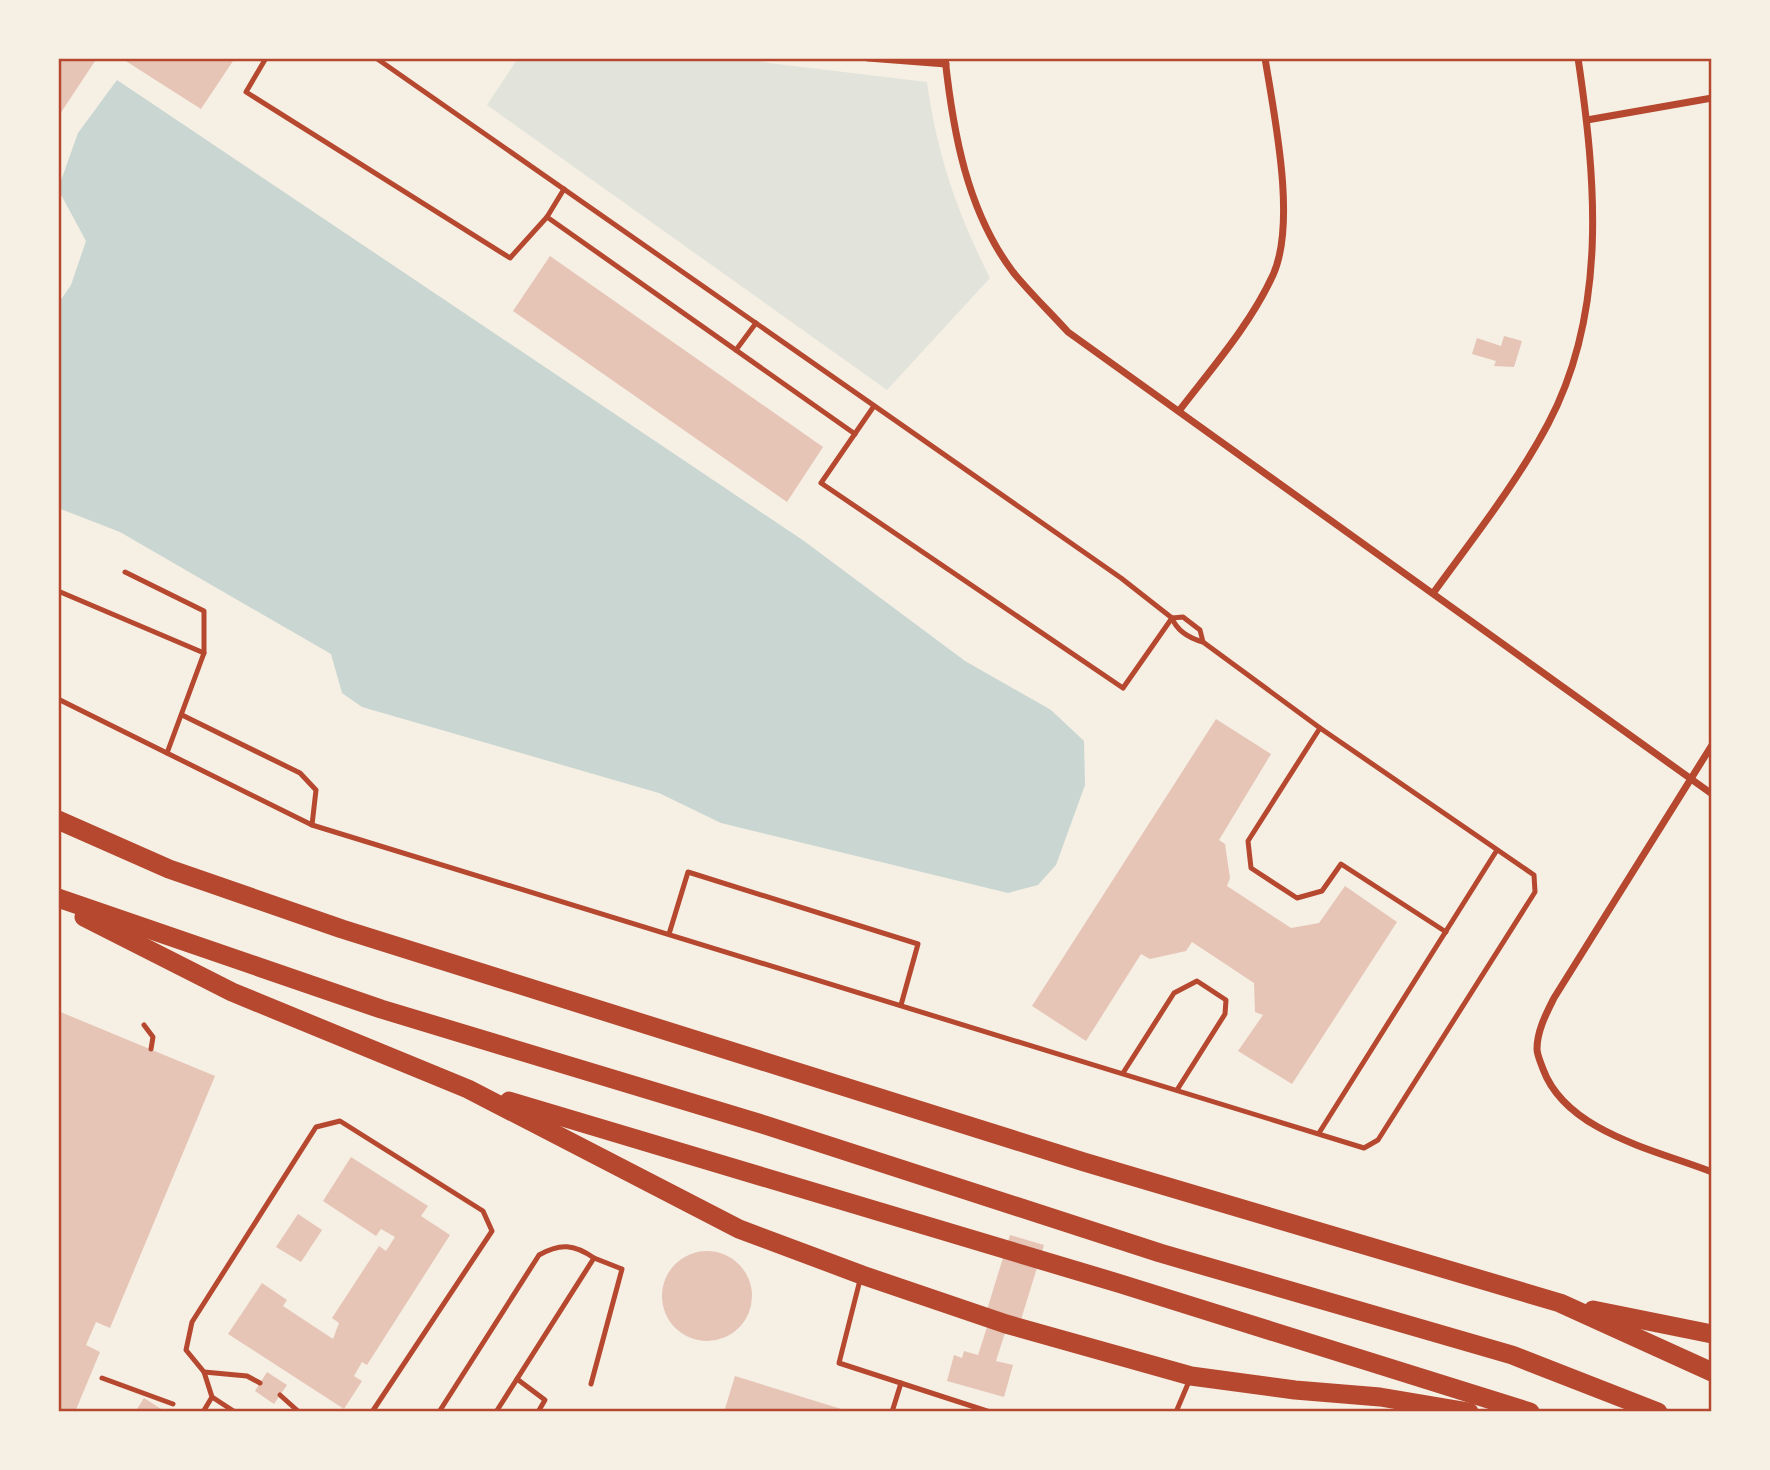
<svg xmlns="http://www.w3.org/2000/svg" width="1770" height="1470" viewBox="0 0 1770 1470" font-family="'Archivo Narrow',sans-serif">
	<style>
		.green { fill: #e2e4dc }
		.water { fill: #c9d6d2 }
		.building { fill: #e6c5b7 }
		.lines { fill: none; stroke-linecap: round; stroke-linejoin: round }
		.service { stroke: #b5482f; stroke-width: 5 }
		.minor { stroke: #b5482f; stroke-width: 7 }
		.motorway { stroke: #b5482f; stroke-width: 19 }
		.neatline { fill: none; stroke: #b5482f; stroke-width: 2.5 }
	</style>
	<rect width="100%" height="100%" fill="#f6efe4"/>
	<path class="green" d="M 518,58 L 745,58 L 769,63 L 927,82 C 937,155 957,212 990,278 L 887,390 L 487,105 Z"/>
	<path class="water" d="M 117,80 L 804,541 L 965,661 L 1051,710 L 1084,741 L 1085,785 L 1056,865 L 1038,885 L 1008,893 L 721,823 L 659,793 L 362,707 L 342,693 L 331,654 L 120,532 L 58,508 L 58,304 L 71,285 L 86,241 L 58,189 L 78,133 Z"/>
	<g class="building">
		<path d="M 58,58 L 97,58 L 58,117 Z"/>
		<path d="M 121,58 L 235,58 L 201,109 Z"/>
		<path d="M 550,256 L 823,447 L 787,502 L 513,311 Z"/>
		<path d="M 1504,336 L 1522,341 L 1514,367 L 1494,366 L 1496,361 L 1472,354 L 1477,338 L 1501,346 Z"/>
		<path d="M 1216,719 L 1271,754 L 1219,840 L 1225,844 L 1230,878 L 1227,886 L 1291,928 L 1319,923 L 1345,886 L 1397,922 L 1292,1084 L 1238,1051 L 1263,1015 L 1255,1012 L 1254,983 L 1192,942 L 1186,951 L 1150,959 L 1141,954 L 1086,1041 L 1032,1006 Z"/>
		<path d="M 58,1011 L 215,1076 L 110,1328 L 96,1322 L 86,1345 L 100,1352 L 75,1412 L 58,1412 Z"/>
		<path d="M 351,1157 L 428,1206 L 421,1216 L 450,1235 L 367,1365 L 362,1362 L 354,1376 L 362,1381 L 344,1409 L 228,1334 L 262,1283 L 287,1300 L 283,1306 L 333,1339 L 339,1323 L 332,1318 L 379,1246 L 386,1251 L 395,1237 L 381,1229 L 376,1236 L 323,1201 Z"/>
		<path d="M 298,1214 L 322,1230 L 301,1262 L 276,1247 Z"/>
		<path d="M 1010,1235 L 1044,1245 L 1016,1336 L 1005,1333 L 996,1361 L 1013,1365 L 1004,1397 L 947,1381 L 954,1355 L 962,1358 L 964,1351 L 978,1355 L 987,1327 L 982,1326 Z"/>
		<circle cx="707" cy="1296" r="45"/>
		<path d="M 267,1372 L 287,1385 L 274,1404 L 255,1391 Z"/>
		<path d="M 735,1376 L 851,1412 L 724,1412 Z"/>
		<path d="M 144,1398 L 166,1412 L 135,1412 Z"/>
	</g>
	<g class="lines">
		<g class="service">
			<path d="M 266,58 L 246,92 L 510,258 L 547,217 L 564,189"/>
			<path d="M 547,217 L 855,434"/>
			<path d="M 736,350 L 756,323"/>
			<path d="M 874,406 L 821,483 L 1123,688 L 1172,618"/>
			<path d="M 125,572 L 204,611 L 204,653"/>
			<path d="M 58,591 L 204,653 L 167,753"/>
			<path d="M 1172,618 L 1183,617 L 1200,630 L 1203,642"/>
			<path d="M 58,699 L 312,825 L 1364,1148 L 1378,1140 L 1535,892 L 1534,875 L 1320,728 L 1203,642 C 1189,638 1177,631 1172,618 L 1121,578 L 376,58"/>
			<path d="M 182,715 L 300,773 L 316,790 L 312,825"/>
			<path d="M 1320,728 L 1248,841 L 1251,868 L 1297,898 L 1322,891 L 1341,864 L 1446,932"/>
			<path d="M 669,934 L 688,872 L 918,944 L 901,1005"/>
			<path d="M 144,1025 L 153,1037 L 151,1049"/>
			<path d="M 1123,1073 L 1174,993 L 1197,981 L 1226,1000 L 1225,1014 L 1177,1090"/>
			<path d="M 1319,1133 L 1497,850"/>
			<path d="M 860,1280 L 839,1363 L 990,1412"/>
			<path d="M 204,1372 L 247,1376 L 260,1383"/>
			<path d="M 102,1378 L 173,1404"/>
			<path d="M 517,1379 L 545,1400 L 538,1412"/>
			<path d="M 591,1384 L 622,1269 L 594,1258"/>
			<path d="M 280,1395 L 299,1412"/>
			<path d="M 212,1397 L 235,1412"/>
			<path d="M 203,1412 L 212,1397 L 204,1372 L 186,1350 L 192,1322 L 316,1127 L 340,1121 L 483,1211 L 492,1231 L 372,1412"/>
			<path d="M 439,1412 L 539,1255 C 560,1243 574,1244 594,1258 L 496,1412"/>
			<path d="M 892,1412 L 901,1383"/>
			<path d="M 1176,1412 L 1190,1379"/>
		</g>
		<g class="minor">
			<path d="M 868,58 L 946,64"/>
			<path d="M 945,58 C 953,132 967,211 1013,272 C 1030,293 1050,312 1068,332 L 1712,794"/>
			<path d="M 1587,120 L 1712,98"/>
			<path d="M 1179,411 C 1212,368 1250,325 1273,275 C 1297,222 1274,115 1265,58"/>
			<path d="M 1434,592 C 1474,537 1516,484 1548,424 C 1608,311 1596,179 1578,58"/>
			<path d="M 1712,745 L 1554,998 C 1546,1014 1537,1031 1537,1049 C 1537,1055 1541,1063 1543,1069 C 1566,1132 1656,1150 1712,1172"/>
		</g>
		<g class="motorway">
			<path d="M 58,820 L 169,869 L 342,929 L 1084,1162 L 1560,1303 L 1712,1372"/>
			<path d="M 58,898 L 381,1009 L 765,1125 L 1160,1253 L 1512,1355 L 1658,1412"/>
			<path d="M 84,917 L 232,992 L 468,1089 L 739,1229 L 862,1275 L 1006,1324 L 1191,1376 L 1295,1390 L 1380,1397 L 1469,1412"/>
			<path d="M 509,1101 L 1121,1284 L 1530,1412"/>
			<path d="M 1593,1310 L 1712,1334"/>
		</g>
	</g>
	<rect width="1770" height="1470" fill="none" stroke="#f6efe4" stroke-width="119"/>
	<rect x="60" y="60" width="1650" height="1350" class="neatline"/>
</svg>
